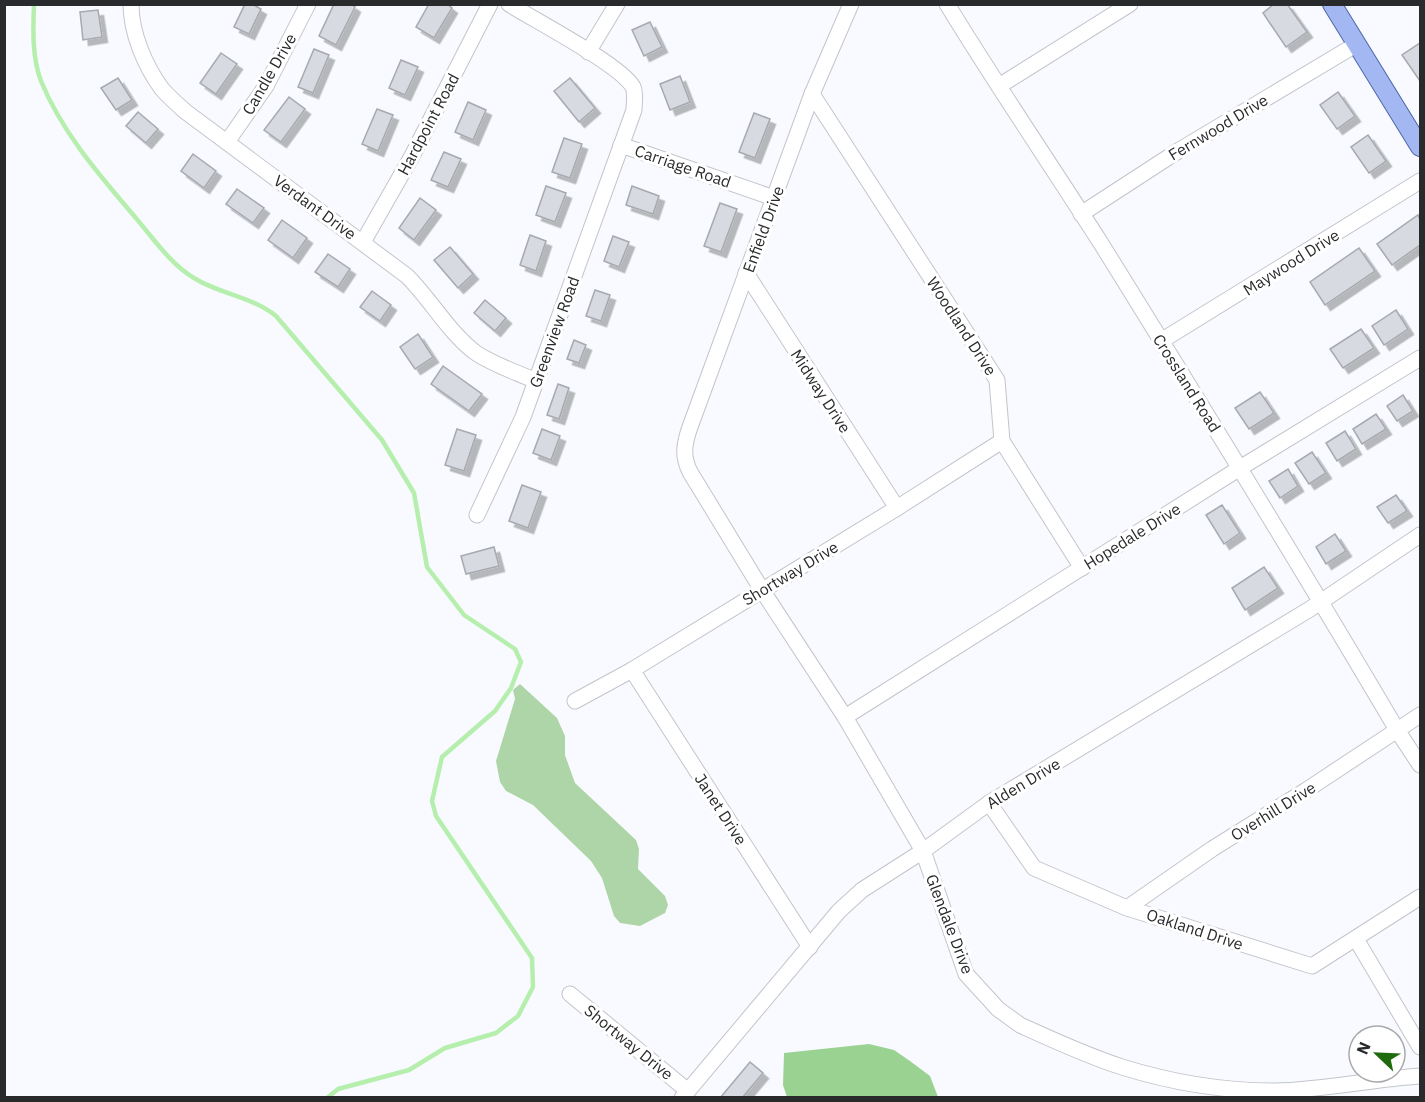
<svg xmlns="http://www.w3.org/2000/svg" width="1425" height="1102" viewBox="0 0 1425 1102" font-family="'IBM Plex Sans',sans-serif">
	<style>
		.green { fill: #aed5a7 }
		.forest { fill: #9ad291 }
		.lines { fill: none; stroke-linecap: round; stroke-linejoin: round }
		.stream { stroke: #b6efad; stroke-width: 4.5 }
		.building { fill: #d7dae0; stroke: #a6a9ae; stroke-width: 1.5; filter: url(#shadow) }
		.minor-casing { stroke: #c2c5cb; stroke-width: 17 }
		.major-casing { stroke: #5068a7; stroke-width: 20 }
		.minor { stroke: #fff; stroke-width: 15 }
		.major { stroke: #a3b8f2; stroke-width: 18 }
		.labels { text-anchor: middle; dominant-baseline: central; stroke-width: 6; stroke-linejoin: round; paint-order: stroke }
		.street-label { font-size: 16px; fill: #292a2c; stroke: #fff }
	</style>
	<defs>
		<filter id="shadow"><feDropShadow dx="5.5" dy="5.5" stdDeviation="0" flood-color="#0004"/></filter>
	</defs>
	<rect width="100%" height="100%" fill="#f8faff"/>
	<path class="green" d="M 520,684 L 557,718 L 565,736 L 565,755 L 575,783 L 636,840 L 639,849 L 638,869 L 665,896 L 668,905 L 665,913 L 640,926 L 620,923 L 614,916 L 602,878 L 591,861 L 533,805 L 506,791 L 500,782 L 496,761 L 515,699 L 513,690 Z"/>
	<path class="forest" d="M 869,1044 L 894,1050 L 910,1061 L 930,1076 L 938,1097 L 787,1097 L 783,1085 L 784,1053 Z"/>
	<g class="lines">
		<path class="stream" d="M 34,4 C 33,29 32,58 41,81 C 63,135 103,179 140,223 C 156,242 172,265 194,278 C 219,294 251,296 276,316 L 382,440 L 414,493 L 427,567 L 464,615 L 515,649 L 521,662 L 511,688 L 495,711 L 442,757 L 432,801 L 436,816 L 532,958 L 533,987 L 518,1016 L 496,1033 L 445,1048 L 409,1070 L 338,1089 L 327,1098"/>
	</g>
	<g class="building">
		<path d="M 245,4 L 252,4 L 261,9 L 249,34 L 234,27 Z"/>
		<path d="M 334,4 L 351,4 L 355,7 L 336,45 L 319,36 Z"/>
		<path d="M 429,4 L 447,4 L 452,8 L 434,38 L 416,27 Z"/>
		<path d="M 1274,4 L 1287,4 L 1307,32 L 1286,47 L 1263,13 Z"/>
		<path d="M 98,10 L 102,37 L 83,40 L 80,12 Z"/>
		<path d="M 650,22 L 662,47 L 644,56 L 632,30 Z"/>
		<path d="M 1420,43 L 1420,81 L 1402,55 Z"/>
		<path d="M 314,49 L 329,55 L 313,93 L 298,87 Z"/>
		<path d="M 221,53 L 237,64 L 216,94 L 200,83 Z"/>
		<path d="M 401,60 L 418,67 L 405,95 L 389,88 Z"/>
		<path d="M 680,76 L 690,102 L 670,110 L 660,84 Z"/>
		<path d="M 118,78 L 132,100 L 116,110 L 101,88 Z"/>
		<path d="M 570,78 L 595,108 L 579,122 L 554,91 Z"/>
		<path d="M 1338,92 L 1355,116 L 1337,129 L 1320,105 Z"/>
		<path d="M 289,97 L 305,109 L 281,142 L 264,130 Z"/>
		<path d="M 468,102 L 486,110 L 473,140 L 455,132 Z"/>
		<path d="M 377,109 L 393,115 L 378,151 L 362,144 Z"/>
		<path d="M 138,112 L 158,129 L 146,143 L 126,126 Z"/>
		<path d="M 754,113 L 770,119 L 755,158 L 739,152 Z"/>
		<path d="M 1368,135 L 1386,161 L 1369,173 L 1351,147 Z"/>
		<path d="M 564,138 L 582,144 L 570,178 L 552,172 Z"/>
		<path d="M 444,152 L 461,159 L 448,187 L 431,180 Z"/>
		<path d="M 193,154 L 216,171 L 204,188 L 181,171 Z"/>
		<path d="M 546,186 L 566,193 L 555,222 L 536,215 Z"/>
		<path d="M 632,186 L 659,196 L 653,214 L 626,205 Z"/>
		<path d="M 237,189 L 264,208 L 253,223 L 226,204 Z"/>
		<path d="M 420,198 L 436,210 L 414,240 L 399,228 Z"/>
		<path d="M 720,203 L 737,209 L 721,252 L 704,246 Z"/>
		<path d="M 1418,215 L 1420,220 L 1420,245 L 1392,265 L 1377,244 Z"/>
		<path d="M 282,220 L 307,238 L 293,258 L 268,240 Z"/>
		<path d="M 530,235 L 546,241 L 536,271 L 520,265 Z"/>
		<path d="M 613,236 L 629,242 L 619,267 L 604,261 Z"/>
		<path d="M 450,247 L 473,274 L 458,288 L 434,260 Z"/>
		<path d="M 1359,248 L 1375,271 L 1325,305 L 1310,282 Z"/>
		<path d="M 328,254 L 350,269 L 338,287 L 315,272 Z"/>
		<path d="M 595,290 L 610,295 L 601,321 L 586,316 Z"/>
		<path d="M 372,291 L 391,305 L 380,321 L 360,307 Z"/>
		<path d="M 485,300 L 506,318 L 495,331 L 474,313 Z"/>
		<path d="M 1396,310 L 1408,329 L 1384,345 L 1372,326 Z"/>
		<path d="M 1361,329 L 1374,348 L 1343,368 L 1330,349 Z"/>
		<path d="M 418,334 L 433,357 L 415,369 L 400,347 Z"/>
		<path d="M 574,340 L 586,345 L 579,363 L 567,359 Z"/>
		<path d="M 443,366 L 482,394 L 469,411 L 431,384 Z"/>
		<path d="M 558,384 L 569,388 L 559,419 L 547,415 Z"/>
		<path d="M 1260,392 L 1274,413 L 1249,429 L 1235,408 Z"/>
		<path d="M 1403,395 L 1413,411 L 1397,421 L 1387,406 Z"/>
		<path d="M 1376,414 L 1386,429 L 1362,444 L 1353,429 Z"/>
		<path d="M 457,429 L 476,435 L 464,471 L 445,465 Z"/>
		<path d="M 542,429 L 560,436 L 551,460 L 533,453 Z"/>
		<path d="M 1345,431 L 1356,449 L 1337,461 L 1326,443 Z"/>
		<path d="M 1312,452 L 1326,473 L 1309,484 L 1295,463 Z"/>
		<path d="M 1288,469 L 1298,486 L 1280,498 L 1269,481 Z"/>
		<path d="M 522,485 L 541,492 L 528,528 L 509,521 Z"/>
		<path d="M 1396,495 L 1407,511 L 1388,523 L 1377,507 Z"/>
		<path d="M 1222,505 L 1240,533 L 1224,544 L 1206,515 Z"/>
		<path d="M 1335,534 L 1346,551 L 1326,564 L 1316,547 Z"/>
		<path d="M 494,547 L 499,566 L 466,574 L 461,556 Z"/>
		<path d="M 1264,567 L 1278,588 L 1245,610 L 1232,588 Z"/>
		<path d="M 750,1062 L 763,1073 L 742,1098 L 720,1098 Z"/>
	</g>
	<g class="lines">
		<g class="minor-casing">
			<g id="minor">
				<path d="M 131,4 C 131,33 145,66 162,89 C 169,97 178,105 186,112 L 407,276 C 431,300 450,334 476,353 C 494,365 516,372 536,381"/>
				<path d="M 851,4 L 812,94 L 690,427 C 684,444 682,456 690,472 L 762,590 L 845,717 L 923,851 L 966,974 L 998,1009 L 1020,1025 C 1053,1040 1087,1056 1122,1067 C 1170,1082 1224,1091 1275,1091 C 1324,1090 1372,1079 1420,1076"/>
				<path d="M 947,4 C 997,86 1051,165 1102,245 C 1202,406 1301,567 1397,730 L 1420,765"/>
				<path d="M 588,52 L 617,4"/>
				<path d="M 999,86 L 1130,4"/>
				<path d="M 812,94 L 997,380 L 1002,441 L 1082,568"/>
				<path d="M 227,142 L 266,86 L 308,4"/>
				<path d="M 621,145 L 774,198"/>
				<path d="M 1081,214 L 1178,151 L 1357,44"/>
				<path d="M 363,242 L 412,156 L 490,4"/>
				<path d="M 746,273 L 897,508"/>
				<path d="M 1161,341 L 1420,181"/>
				<path d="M 477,515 L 523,417 L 634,110 C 634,103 636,94 633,87 C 621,65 534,20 509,4"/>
				<path d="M 632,670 L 810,947"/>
				<path d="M 575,701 L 632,670 L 897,508 L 1002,441"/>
				<path d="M 845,717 L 1240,468 L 1420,358"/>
				<path d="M 989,803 L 1034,868 L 1127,908 L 1312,966 L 1420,897"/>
				<path d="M 1127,908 L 1212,849 L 1305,791 L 1420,715"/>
				<path d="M 1356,939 L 1420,1047"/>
				<path d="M 570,994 L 688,1091"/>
				<path d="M 682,1098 L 839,911 L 862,890 L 923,851 L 989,803 L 1310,609 L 1420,535"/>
			</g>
		</g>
		<g class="major-casing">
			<path id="major" d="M 1332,4 L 1420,147"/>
		</g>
		<use href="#minor" class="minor"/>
		<use href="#major" class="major"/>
	</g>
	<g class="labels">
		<g class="street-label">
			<text transform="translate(269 74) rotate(-60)">Candle Drive</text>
			<text transform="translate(428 124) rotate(-62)">Hardpoint Road</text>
			<text transform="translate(1218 127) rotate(-31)">Fernwood Drive</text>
			<text transform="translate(683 166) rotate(19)">Carriage Road</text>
			<text transform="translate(315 207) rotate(36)">Verdant Drive</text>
			<text transform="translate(763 229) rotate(-70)">Enfield Drive</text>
			<text transform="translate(1291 262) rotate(-32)">Maywood Drive</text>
			<text transform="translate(962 326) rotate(57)">Woodland Drive</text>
			<text transform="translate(554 332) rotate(-70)">Greenview Road</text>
			<text transform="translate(1187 383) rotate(58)">Crossland Road</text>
			<text transform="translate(821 391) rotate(57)">Midway Drive</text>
			<text transform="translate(1132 536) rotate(-32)">Hopedale Drive</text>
			<text transform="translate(790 573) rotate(-31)">Shortway Drive</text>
			<text transform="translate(1023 783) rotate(-31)">Alden Drive</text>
			<text transform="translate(721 809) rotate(57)">Janet Drive</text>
			<text transform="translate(1273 811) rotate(-32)">Overhill Drive</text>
			<text transform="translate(950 924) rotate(69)">Glendale Drive</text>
			<text transform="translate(1195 929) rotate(18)">Oakland Drive</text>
			<text transform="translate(629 1042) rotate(39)">Shortway Drive</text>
		</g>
	</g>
	<rect width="1425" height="1102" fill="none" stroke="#292a2c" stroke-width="12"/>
	<g transform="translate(1377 1054) rotate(293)"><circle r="28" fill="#ffffff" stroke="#a9aaab" stroke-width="1.5"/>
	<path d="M0-4.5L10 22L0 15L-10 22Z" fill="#1d6b0d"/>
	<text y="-9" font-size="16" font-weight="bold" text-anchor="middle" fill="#292a2c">N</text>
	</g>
</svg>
